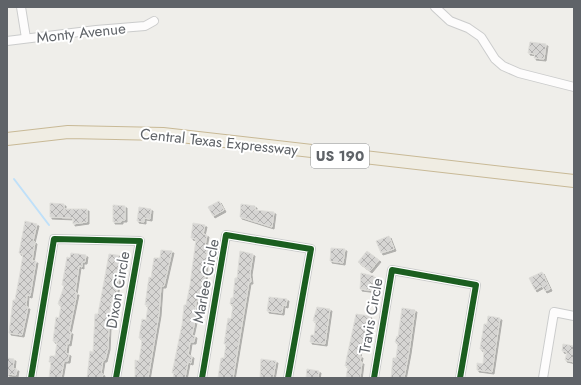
<svg xmlns="http://www.w3.org/2000/svg" width="581" height="385" viewBox="0 0 581 385" font-family="Jost,sans-serif">
	<style>
		.lines { fill: none; stroke-linecap: round; stroke-linejoin: round }
		.stream { stroke: #bfe0f9; stroke-width: 2 }
		.building { fill: url(#building-cross-hatch); stroke: #deddd9; filter: url(#shadow) }
		.minor-casing { stroke: #cbcccc; stroke-width: 10 }
		.highway-casing { stroke: #c8b996; stroke-width: 14 }
		.minor { stroke: #fdfcfc; stroke-width: 8 }
		.highway { stroke: #f0ede3; stroke-width: 12 }
		.cycleway-casing { stroke: #fff; stroke-width: 8 }
		.cycleway { stroke: #1b5e20; stroke-width: 6 }
		.labels { text-anchor: middle; dominant-baseline: central; stroke-width: 4; stroke-linejoin: round; paint-order: stroke }
		.shield { fill: #fff; stroke: #8f9295; stroke-width: 1 }
		.shield-label { font-size: 14px; font-weight: bold; fill: #5f6368 }
		.street-label { font-size: 15px; fill: #5f6368; stroke: #fff }
	</style>
	<defs>
		<pattern id="building-cross-hatch" width="8" height="8" patternUnits="userSpaceOnUse"><rect width="8" height="8" fill="#d6d5d3"/><path d="M0 0l8 8M0 8l8-8" fill="none" stroke="#b1b0af"/></pattern>
		<filter id="shadow"><feDropShadow dx="2" dy="2" stdDeviation="0" flood-color="#0004"/></filter>
	</defs>
	<rect width="100%" height="100%" fill="#efeeea"/>
	<g class="lines">
		<path class="stream" d="M 14,179 L 49,225"/>
	</g>
	<g class="building">
		<path d="M 530,42 L 546,44 L 544,59 L 534,58 L 535,54 L 528,53 Z"/>
		<path d="M 219,201 L 224,210 L 213,216 L 208,207 Z"/>
		<path d="M 50,203 L 64,204 L 64,209 L 87,209 L 87,222 L 73,224 L 73,218 L 50,217 Z"/>
		<path d="M 241,204 L 255,206 L 255,210 L 274,212 L 272,227 L 240,217 Z"/>
		<path d="M 113,205 L 125,206 L 125,220 L 121,220 L 121,222 L 113,222 Z"/>
		<path d="M 139,207 L 151,209 L 150,219 L 144,218 L 144,222 L 137,221 Z"/>
		<path d="M 25,221 L 37,224 L 33,241 L 35,242 L 32,261 L 36,261 L 30,296 L 27,295 L 26,307 L 28,307 L 22,335 L 9,333 L 13,300 L 15,300 L 20,273 L 23,254 L 19,253 Z"/>
		<path d="M 193,223 L 205,225 L 203,234 L 207,235 L 205,246 L 208,246 L 206,255 L 209,255 L 208,262 L 206,261 L 205,281 L 203,281 L 201,301 L 196,301 L 195,315 L 198,316 L 198,321 L 195,321 L 192,335 L 195,336 L 194,342 L 190,342 L 188,355 L 192,356 L 191,363 L 188,362 L 185,378 L 173,378 L 174,373 L 172,373 L 182,325 L 184,305 L 186,305 L 190,285 L 196,239 L 191,238 Z"/>
		<path d="M 389,236 L 394,249 L 381,253 L 376,241 Z"/>
		<path d="M 331,248 L 345,249 L 343,263 L 330,261 Z"/>
		<path d="M 161,250 L 172,251 L 164,286 L 161,286 L 159,314 L 148,378 L 135,378 L 135,360 L 139,361 L 141,348 L 142,339 L 139,338 L 142,319 L 146,320 L 148,305 L 145,305 L 149,277 L 151,278 L 154,258 L 160,258 Z"/>
		<path d="M 240,251 L 253,254 L 250,273 L 251,282 L 249,282 L 233,378 L 218,378 L 221,358 L 224,358 L 226,344 L 224,344 L 228,318 L 231,319 L 233,305 L 230,304 L 231,298 L 233,298 L 235,278 L 237,278 Z"/>
		<path d="M 367,251 L 379,260 L 370,271 L 358,262 Z"/>
		<path d="M 71,253 L 86,255 L 85,262 L 82,262 L 82,267 L 79,266 L 75,293 L 77,293 L 69,332 L 71,332 L 69,344 L 67,343 L 66,353 L 69,354 L 68,361 L 64,361 L 61,378 L 49,378 L 51,362 L 49,362 L 50,356 L 55,356 L 57,342 L 53,341 L 56,317 L 59,318 L 61,305 L 58,304 L 64,286 L 62,285 L 67,257 L 70,258 Z"/>
		<path d="M 109,254 L 123,256 L 115,301 L 112,301 L 110,309 L 109,322 L 111,322 L 111,327 L 109,327 L 108,348 L 105,360 L 103,360 L 101,373 L 103,374 L 102,378 L 87,378 L 90,351 L 93,352 L 95,314 L 98,314 Z"/>
		<path d="M 542,272 L 550,289 L 545,291 L 542,286 L 535,290 L 529,278 Z"/>
		<path d="M 361,273 L 374,276 L 373,284 L 376,284 L 375,291 L 360,289 Z"/>
		<path d="M 269,297 L 287,299 L 286,306 L 283,305 L 282,313 L 267,311 Z"/>
		<path d="M 317,307 L 330,309 L 325,344 L 310,342 L 311,335 L 314,335 L 316,321 L 313,321 Z"/>
		<path d="M 402,308 L 415,310 L 409,352 L 404,378 L 391,378 L 393,358 L 396,358 L 398,343 L 395,342 L 397,336 L 398,337 Z"/>
		<path d="M 356,314 L 370,316 L 369,322 L 367,322 L 366,342 L 361,341 L 359,356 L 361,356 L 360,362 L 362,362 L 360,378 L 346,378 L 348,366 L 345,366 Z"/>
		<path d="M 488,316 L 500,318 L 492,372 L 477,370 L 477,363 L 483,364 L 484,350 L 480,349 L 484,324 L 487,324 Z"/>
		<path d="M 563,344 L 574,346 L 574,362 L 565,360 L 567,352 L 562,351 Z"/>
		<path d="M 7,358 L 14,359 L 13,369 L 17,369 L 16,375 L 7,374 Z"/>
		<path d="M 261,359 L 276,361 L 273,378 L 260,378 Z"/>
		<path d="M 307,369 L 319,371 L 318,378 L 306,378 Z"/>
	</g>
	<g class="lines">
		<g class="minor-casing">
			<g id="minor">
				<path d="M 21,7 L 26,38"/>
				<path d="M 435,7 L 450,21 L 468,28 L 481,37 L 495,59 L 503,66 L 519,73 L 574,87"/>
				<path d="M 7,41 L 96,30 L 145,26 L 154,21"/>
				<path d="M 31,378 L 54,239 L 140,241 L 116,378"/>
				<path d="M 202,378 L 226,235 L 311,249 L 288,378"/>
				<path d="M 374,378 L 392,270 L 476,285 L 460,378"/>
				<path d="M 543,378 L 554,312 L 574,316"/>
			</g>
		</g>
		<g class="highway-casing">
			<path id="highway" d="M 7,139 L 68,132 L 163,134 L 574,181"/>
		</g>
		<use href="#minor" class="minor"/>
		<use href="#highway" class="highway"/>
		<g class="cycleway-casing">
			<g id="cycleway">
				<path d="M 31,378 L 54,239 L 140,241 L 116,378"/>
				<path d="M 202,378 L 226,235 L 311,249 L 288,378"/>
				<path d="M 374,378 L 392,270 L 476,285 L 460,378"/>
			</g>
		</g>
		<use href="#cycleway" class="cycleway"/>
	</g>
	<g class="labels">
		<rect class="shield" x="311" y="144" width="58" height="24" rx="3"/>
		<g class="shield-label">
			<text x="340" y="156">US 190</text>
		</g>
		<g class="street-label">
			<text transform="translate(81 33) rotate(-6)">Monty Avenue</text>
			<text transform="translate(219 142) rotate(6)">Central Texas Expressway</text>
			<text transform="translate(206 281) rotate(-79)">Marlee Circle</text>
			<text transform="translate(118 290) rotate(-80)">Dixon Circle</text>
			<text transform="translate(371 316) rotate(-80)">Travis Circle</text>
		</g>
	</g>
	<rect width="581" height="385" fill="none" stroke="#5f6368" stroke-width="16"/>
</svg>
